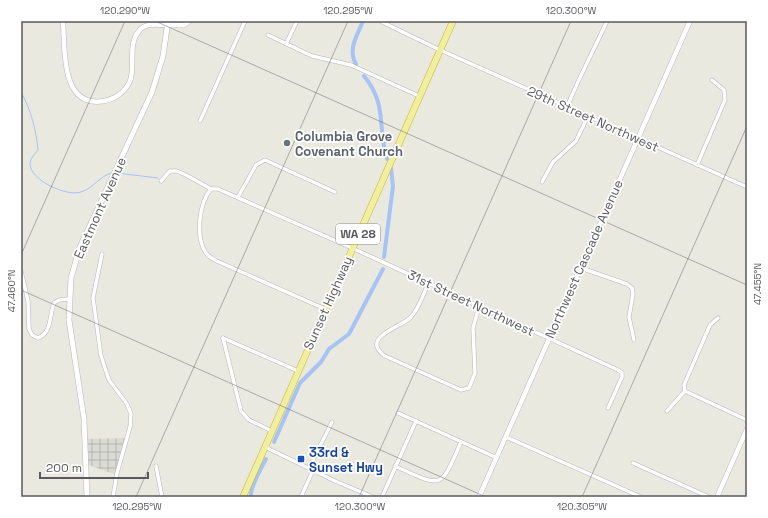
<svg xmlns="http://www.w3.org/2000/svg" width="768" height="518" viewBox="0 0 768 518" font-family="'Space Grotesk',sans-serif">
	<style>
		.industrial { fill: url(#industrial-grid) }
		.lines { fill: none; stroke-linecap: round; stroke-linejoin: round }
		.stream { stroke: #a7c3f3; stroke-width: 1 }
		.canal { stroke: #a7c3f3; stroke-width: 4 }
		.minor-casing { stroke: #b6b6bb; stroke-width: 4.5 }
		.tertiary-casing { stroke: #b6b6bb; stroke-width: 5.5 }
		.secondary-casing { stroke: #b6b7bd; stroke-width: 6 }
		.trunk-casing { stroke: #cdb81d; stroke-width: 7 }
		.minor { stroke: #fff; stroke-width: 3.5 }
		.tertiary { stroke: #fff; stroke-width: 4.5 }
		.secondary { stroke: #fff; stroke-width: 5 }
		.trunk { stroke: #f0eea0; stroke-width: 6 }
		.ticks { fill: none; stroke: #595a5f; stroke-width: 1; stroke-opacity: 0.45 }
		.worship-dot { fill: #6b7280; stroke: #fff; stroke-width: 1.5 }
		.transit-dot { fill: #1a4fb4; stroke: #fff; stroke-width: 1.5 }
		.labels { text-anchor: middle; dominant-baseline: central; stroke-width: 3.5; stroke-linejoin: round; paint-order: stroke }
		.shield { fill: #fff; stroke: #8b8c8f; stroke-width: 1 }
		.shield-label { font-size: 12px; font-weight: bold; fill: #595a5f }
		.street-label { font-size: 13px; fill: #595a5f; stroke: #fff }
		.worship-label { font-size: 13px; font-weight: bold; fill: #5b616d; stroke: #fff; text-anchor: start }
		.transit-label { font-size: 13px; font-weight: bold; fill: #164399; stroke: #fff; text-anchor: start }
		.neatline { fill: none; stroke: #595a5f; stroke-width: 1.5 }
		.ticks-label { font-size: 10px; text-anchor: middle; fill: #595a5f }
	</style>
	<defs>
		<pattern id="industrial-grid" width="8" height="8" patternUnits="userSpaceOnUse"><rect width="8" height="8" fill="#dbdbd5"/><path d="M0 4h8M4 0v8" fill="none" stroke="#b5b5b0"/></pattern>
	</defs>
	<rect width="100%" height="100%" fill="#eae9e0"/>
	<path class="industrial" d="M 127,438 L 117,473 L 114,474 L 86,464 L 86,439 Z"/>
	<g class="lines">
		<g class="stream">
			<path d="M 21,92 C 31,110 36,129 38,150 C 35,154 31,157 30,163 C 29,180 67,197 81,192 C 94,188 99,176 112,173"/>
			<path d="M 117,173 L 158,178"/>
		</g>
		<g class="canal">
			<path d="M 356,64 C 347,50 358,34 363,21"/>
			<path d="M 364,76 C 388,105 377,128 387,159"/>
			<path d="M 384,257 L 393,186 L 391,168"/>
			<path d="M 274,442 L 300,383 L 321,362 L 329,349 L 349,334 L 383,269"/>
			<path d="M 251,497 C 249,489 262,467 266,459"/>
		</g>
		<g class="minor-casing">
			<g id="minor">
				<path d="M 380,21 L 440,50 L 747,187"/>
				<path d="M 268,35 L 312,56 L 351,65 L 419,96"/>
				<path d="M 286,44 L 297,21"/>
				<path d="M 567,107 C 579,77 594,50 607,21"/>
				<path d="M 200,121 L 245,21"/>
				<path d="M 697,165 L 725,100 L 724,90 L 712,80"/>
				<path d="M 161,181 L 170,171 L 177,171 L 184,174 L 211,189"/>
				<path d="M 542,182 L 553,162 L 576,141 L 588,116"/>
				<path d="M 238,197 L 256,165 L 265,160 L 335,192"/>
				<path d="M 102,254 L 93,298 L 101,356 L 109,380 L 127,404 L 131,414 L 130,427 L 117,473 L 113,497"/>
				<path d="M 581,268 L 627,284 L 632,288 L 633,294 L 629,317 L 634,340"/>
				<path d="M 21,271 L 28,301 L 29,329 L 32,335 L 38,338 C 52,333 49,316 54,303 L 59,300 L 69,299"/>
				<path d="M 428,284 C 423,295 419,308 411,317 C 402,327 359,337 385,356 L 461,390 L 469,388 L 475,373 L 473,328 L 479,307"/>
				<path d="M 325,309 L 219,262 C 214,260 209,257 206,253 C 195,237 199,203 211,189 L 218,189 L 352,248 L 618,370 L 622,373 L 622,377 L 608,408"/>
				<path d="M 718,318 L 710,325 L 684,385 L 685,391 L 747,420"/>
				<path d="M 223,338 L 241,411 L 249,420 L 272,431"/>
				<path d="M 223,338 L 298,371"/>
				<path d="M 667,411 L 685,391"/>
				<path d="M 398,413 L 497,458"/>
				<path d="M 506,437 L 641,497"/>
				<path d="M 265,447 L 335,481 L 373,497"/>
				<path d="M 633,463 L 709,497"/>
				<path d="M 156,466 L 162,497"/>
				<path d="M 395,466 C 443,488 440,490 461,442"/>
				<path d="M 309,468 L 332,422"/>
				<path d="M 301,497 L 313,470"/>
				<path d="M 382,497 L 416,421"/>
			</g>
		</g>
		<g class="tertiary-casing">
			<g id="tertiary">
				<path d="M 63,21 C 65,48 60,109 104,101 C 115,99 125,92 130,81 C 136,65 127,45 139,31 C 145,22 158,25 168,25"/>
				<path d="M 479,497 L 690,21"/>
				<path d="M 717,497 L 747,429"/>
			</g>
		</g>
		<g class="secondary-casing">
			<g id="secondary">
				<path d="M 168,25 L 184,25 L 189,21"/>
				<path d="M 87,497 L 84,419 L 69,320 L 71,278 L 80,247 L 152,92 L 163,56 L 168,21"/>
			</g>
		</g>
		<g class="trunk-casing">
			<path id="trunk" d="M 243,497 L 453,21"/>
		</g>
		<use href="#minor" class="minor"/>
		<use href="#tertiary" class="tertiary"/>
		<use href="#secondary" class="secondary"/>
		<use href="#trunk" class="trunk"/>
	</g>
	<path class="ticks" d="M 155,21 L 747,285M 21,255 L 125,21M 21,290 L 486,497M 136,497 L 348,21M 359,497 L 571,21M 582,497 L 747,126"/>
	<circle class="worship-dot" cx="287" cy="143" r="4"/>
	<rect class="transit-dot" x="297" y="455" width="8" height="8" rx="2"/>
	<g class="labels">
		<rect class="shield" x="336" y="224" width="44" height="20" rx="3"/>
		<g class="shield-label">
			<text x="358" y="234">WA 28</text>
		</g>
		<g class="street-label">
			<text transform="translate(593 119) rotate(24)">29th Street Northwest</text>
			<text transform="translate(100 208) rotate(-66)">Eastmont Avenue</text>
			<text transform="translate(584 259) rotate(-66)">Northwest Cascade Avenue</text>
			<text transform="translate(328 303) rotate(-66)">Sunset Highway</text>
			<text transform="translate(471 303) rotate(25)">31st Street Northwest</text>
		</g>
		<g class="worship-label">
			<text x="295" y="136">Columbia Grove<tspan x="295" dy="15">Covenant Church</tspan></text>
		</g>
		<g class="transit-label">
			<text x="309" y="452">33rd &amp;<tspan x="309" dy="15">Sunset Hwy</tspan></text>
		</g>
	</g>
	<rect width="768" height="518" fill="none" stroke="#ffffff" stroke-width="44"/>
	<path d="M40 472v6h108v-6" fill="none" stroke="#595a5f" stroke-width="2"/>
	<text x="46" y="472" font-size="12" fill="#595a5f" stroke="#ffffff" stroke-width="3" paint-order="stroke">200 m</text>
	<rect x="22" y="22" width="724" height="474" class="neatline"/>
	<g class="ticks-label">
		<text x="125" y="14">120.290°W</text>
		<text x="348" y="14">120.295°W</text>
		<text x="571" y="14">120.300°W</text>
		<text transform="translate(757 284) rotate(-90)" y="4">47.455°N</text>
		<text transform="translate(11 291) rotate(-90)" y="4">47.460°N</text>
		<text x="137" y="510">120.295°W</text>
		<text x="360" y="510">120.300°W</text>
		<text x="582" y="510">120.305°W</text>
	</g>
</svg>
